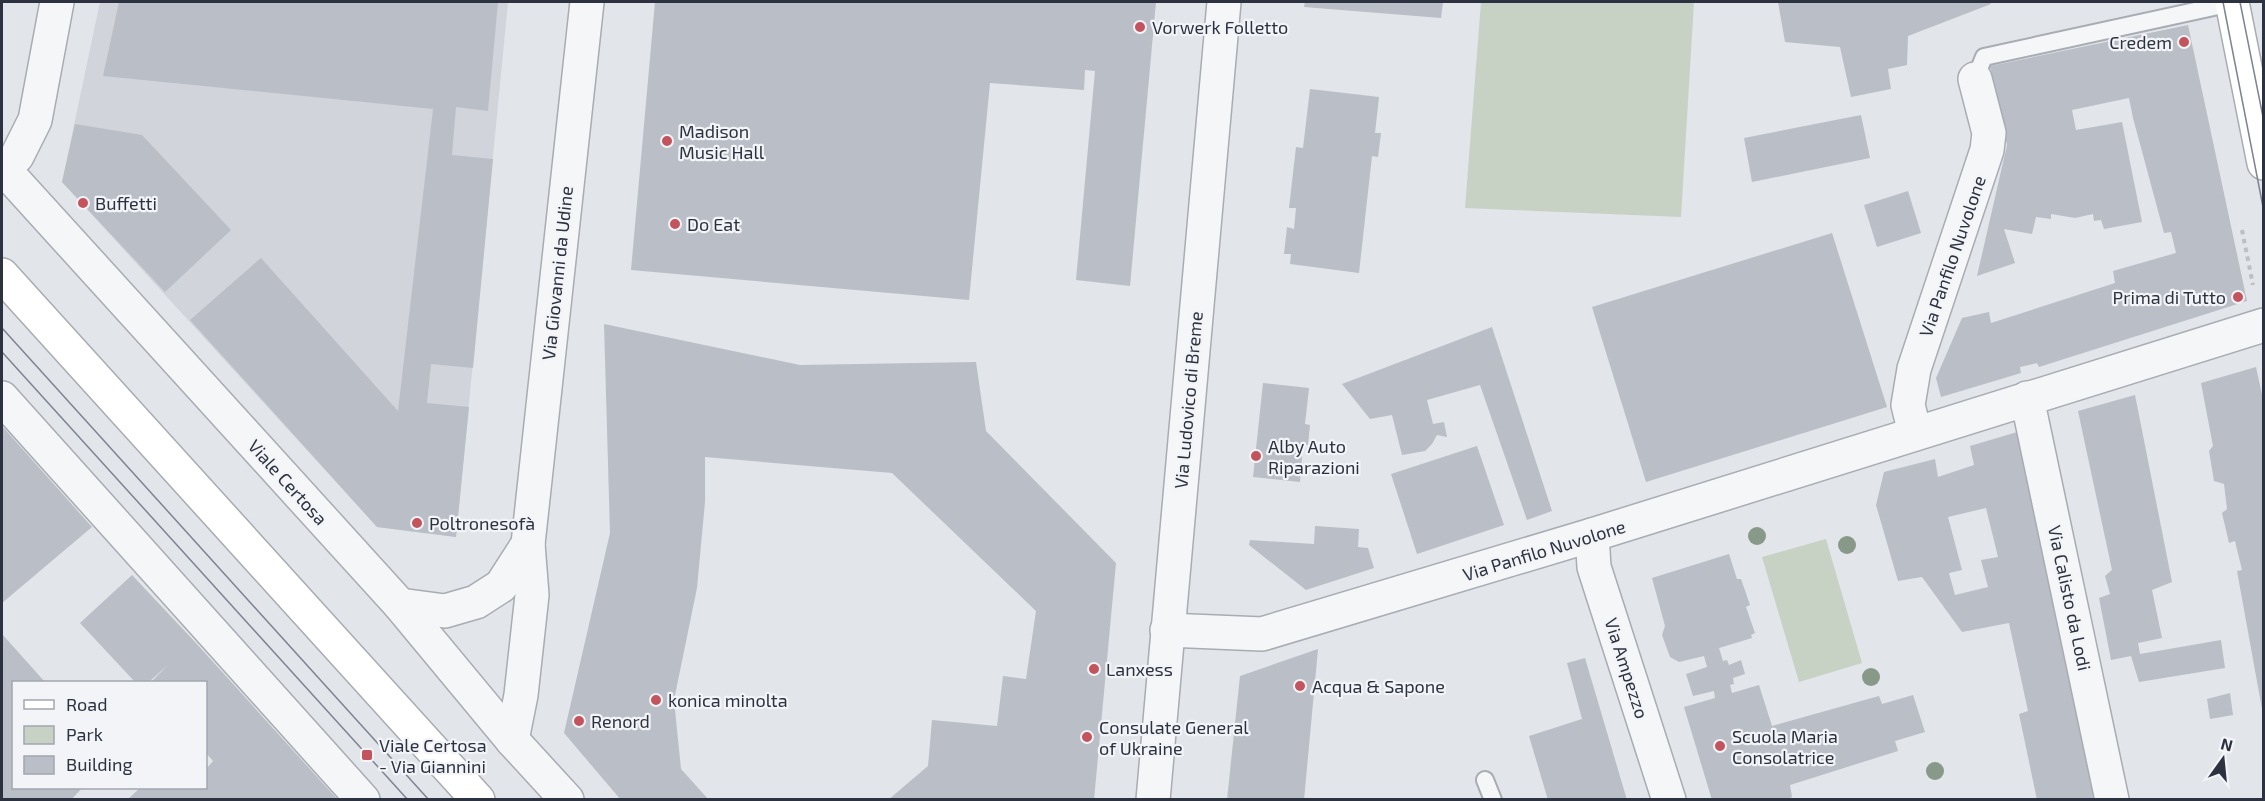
<svg xmlns="http://www.w3.org/2000/svg" width="2265" height="801" viewBox="0 0 2265 801" font-family="'Exo 2',sans-serif">
	<style>
		.built { fill: #d1d4db }
		.green { fill: #c7d2c4 }
		.building { fill: #babec6; fill-rule: evenodd }
		.lines { fill: none; stroke-linecap: round; stroke-linejoin: round }
		.lane-casing { stroke: #a8acb3; stroke-width: 20 }
		.street-casing { stroke: #a8acb3; stroke-width: 36 }
		.secondary-casing { stroke: #a8acb3; stroke-width: 36 }
		.path { stroke: #bdbfc4; stroke-width: 4; stroke-dasharray: 4.5 4.5; stroke-linecap: butt }
		.lane { stroke: #f5f6f8; stroke-width: 16 }
		.street { stroke: #f5f6f8; stroke-width: 33 }
		.secondary { stroke: #fff; stroke-width: 33 }
		.tram { stroke: #7d8492; stroke-width: 1.5 }
		.tree { fill: #889989 }
		.poi-dot { fill: #c3535d; stroke: #f2f4f7; stroke-width: 2 }
		.labels { text-anchor: middle; dominant-baseline: central; stroke-width: 4.5; stroke-linejoin: round; paint-order: stroke }
		.poi-label { font-size: 18px; fill: #2c3240; stroke: #f2f4f7; text-anchor: start }
		.street-label { font-size: 18px; fill: #2c3240; stroke: #f2f4f7 }
	</style>
	<rect width="100%" height="100%" fill="#e2e5e9"/>
	<path class="built" d="M 100,2 L 508,2 L 456,537 L 377,527 L 62,182 Z"/>
	<g class="green">
		<path d="M 1481,2 L 1694,2 L 1681,217 L 1465,208 Z"/>
		<path d="M 1826,539 L 1862,663 L 1799,682 L 1762,557 Z"/>
	</g>
	<g class="building">
		<path d="M 119,2 L 498,2 L 488,111 L 456,107 L 452,155 L 493,159 L 473,368 L 431,364 L 427,403 L 469,407 L 456,537 L 377,527 L 190,320 L 261,258 L 398,411 L 433,109 L 103,76 Z"/>
		<path d="M 655,2 L 1156,2 L 1130,286 L 1076,280 L 1095,71 L 1085,70 L 1084,90 L 990,83 L 969,300 L 631,270 Z"/>
		<path d="M 1305,2 L 1443,2 L 1441,18 L 1304,7 Z"/>
		<path d="M 1778,2 L 1990,2 L 1991,4 L 1908,36 L 1907,65 L 1888,69 L 1891,89 L 1851,97 L 1840,47 L 1785,42 Z"/>
		<path d="M 2188,25 L 2247,301 L 2039,367 L 2037,363 L 2020,367 L 2021,373 L 1941,397 L 1936,378 L 1962,318 L 1989,312 L 1991,323 L 2115,283 L 2113,271 L 2176,253 L 2171,232 L 2164,233 L 2133,118 L 2129,98 L 2072,110 L 2076,130 L 2122,122 L 2142,222 L 2104,229 L 2101,220 L 2094,221 L 2093,214 L 2075,218 L 2051,214 L 2051,219 L 2036,217 L 2032,234 L 2004,229 L 2015,263 L 1977,276 L 2007,145 L 1990,66 Z"/>
		<path d="M 1310,89 L 1379,97 L 1375,133 L 1381,133 L 1378,157 L 1372,156 L 1359,273 L 1290,264 L 1291,254 L 1284,254 L 1287,227 L 1294,229 L 1296,208 L 1289,208 L 1296,147 L 1303,148 Z"/>
		<path d="M 1861,115 L 1870,158 L 1752,182 L 1744,138 Z"/>
		<path d="M 75,124 L 142,135 L 231,230 L 165,292 L 62,182 Z"/>
		<path d="M 1908,191 L 1921,233 L 1877,247 L 1864,205 Z"/>
		<path d="M 1832,233 L 1887,407 L 1646,482 L 1592,307 Z"/>
		<path d="M 604,324 L 800,365 L 976,362 L 986,431 L 1116,563 L 1094,800 L 888,800 L 928,766 L 932,720 L 997,726 L 1003,676 L 1026,679 L 1036,611 L 892,473 L 705,457 L 705,502 L 697,588 L 674,700 L 681,769 L 709,800 L 621,800 L 564,733 L 610,533 Z"/>
		<path d="M 1492,327 L 1552,511 L 1527,520 L 1480,385 L 1427,400 L 1433,424 L 1444,422 L 1447,437 L 1437,435 L 1432,444 L 1425,451 L 1402,455 L 1392,415 L 1370,419 L 1342,384 Z"/>
		<path d="M 2256,367 L 2264,404 L 2262,709 L 2237,571 L 2242,570 L 2235,541 L 2229,543 L 2222,513 L 2227,509 L 2224,484 L 2214,481 L 2209,451 L 2213,446 L 2201,383 Z"/>
		<path d="M 1263,383 L 1309,388 L 1305,424 L 1310,425 L 1308,445 L 1303,444 L 1300,482 L 1253,477 Z"/>
		<path d="M 2135,395 L 2172,582 L 2152,590 L 2162,638 L 2138,643 L 2140,654 L 2221,640 L 2225,668 L 2139,682 L 2131,656 L 2111,660 L 2099,598 L 2110,594 L 2105,576 L 2112,570 L 2078,411 Z"/>
		<path d="M 2,426 L 92,527 L 2,603 Z"/>
		<path d="M 2024,430 L 2101,800 L 2037,800 L 2019,714 L 2028,711 L 2009,623 L 1962,632 L 1922,577 L 1898,581 L 1876,505 L 1884,472 L 1935,459 L 1938,477 L 1974,465 L 1970,446 ZM 1986,508 L 1998,557 L 1981,560 L 1988,587 L 1955,595 L 1949,573 L 1962,570 L 1948,517 Z"/>
		<path d="M 1477,446 L 1504,525 L 1417,554 L 1391,474 Z"/>
		<path d="M 1315,526 L 1359,529 L 1358,547 L 1368,548 L 1374,568 L 1306,590 L 1249,545 L 1250,540 L 1314,544 Z"/>
		<path d="M 1729,554 L 1737,579 L 1741,579 L 1750,605 L 1746,607 L 1755,633 L 1751,635 L 1752,638 L 1719,648 L 1723,661 L 1727,660 L 1729,665 L 1741,660 L 1745,674 L 1733,678 L 1734,684 L 1730,685 L 1732,693 L 1759,685 L 1772,726 L 1879,696 L 1882,704 L 1913,695 L 1925,732 L 1895,741 L 1898,751 L 1790,785 L 1792,797 L 1785,800 L 1712,800 L 1684,707 L 1715,698 L 1714,691 L 1693,696 L 1686,674 L 1707,667 L 1704,656 L 1679,662 L 1670,657 L 1662,635 L 1665,626 L 1652,578 Z"/>
		<path d="M 132,575 L 196,643 L 338,800 L 127,800 L 140,788 L 206,788 L 206,769 L 213,761 L 206,753 L 206,682 L 151,682 L 169,664 L 149,682 L 135,682 L 80,623 Z"/>
		<path d="M 2,634 L 45,682 L 14,682 L 14,788 L 82,788 L 71,800 L 2,800 Z"/>
		<path d="M 1318,649 L 1304,800 L 1227,800 L 1240,676 Z"/>
		<path d="M 1585,658 L 1627,800 L 1548,800 L 1529,736 L 1582,719 L 1567,663 Z"/>
		<path d="M 2230,693 L 2233,715 L 2210,719 L 2207,699 Z"/>
	</g>
	<g class="lines">
		<g class="lane-casing">
			<g id="lane">
				<path d="M 1975,79 L 1984,57 L 2232,3"/>
				<path d="M 1485,780 L 1493,800"/>
			</g>
		</g>
		<g class="street-casing">
			<g id="street">
				<path d="M 2,167 L 400,605 L 512,740 L 567,800"/>
				<path d="M 2,171 L 17,156 L 35,120 L 57,2"/>
				<path d="M 2,398 L 363,800"/>
				<path d="M 2027,398 L 2112,800"/>
				<path d="M 1915,433 L 1908,405 L 1914,369 L 1987,150 L 1989,133 L 1975,79"/>
				<path d="M 1592,535 L 1594,567 L 1669,800"/>
				<path d="M 400,605 L 445,611 L 476,602 L 501,586 L 528,544"/>
				<path d="M 1167,630 L 1262,634 L 1592,535 L 2264,325"/>
				<path d="M 512,740 L 521,695 L 532,595 L 528,544 L 587,2"/>
				<path d="M 1153,800 L 1224,2"/>
			</g>
		</g>
		<g class="secondary-casing">
			<g id="secondary">
				<path d="M 2232,2 L 2264,163"/>
				<path d="M 2,275 L 478,800"/>
			</g>
		</g>
		<path class="path" d="M 2242,230 L 2253,285"/>
		<use href="#lane" class="lane"/>
		<use href="#street" class="street"/>
		<use href="#secondary" class="secondary"/>
		<g class="tram">
			<path d="M 2223,2 L 2264,212"/>
			<path d="M 2240,2 L 2264,122"/>
			<path d="M 2,328 L 429,800"/>
			<path d="M 2,352 L 408,800"/>
		</g>
	</g>
	<g class="tree">
		<circle cx="1757" cy="536" r="9"/>
		<circle cx="1847" cy="545" r="9"/>
		<circle cx="1871" cy="677" r="9"/>
		<circle cx="1935" cy="771" r="9"/>
	</g>
	<g class="poi-dot">
		<circle cx="1140" cy="27" r="6"/>
		<circle cx="2184" cy="42" r="6"/>
		<circle cx="667" cy="141" r="6"/>
		<circle cx="83" cy="203" r="6"/>
		<circle cx="675" cy="224" r="6"/>
		<circle cx="2238" cy="297" r="6"/>
		<circle cx="1256" cy="456" r="6"/>
		<circle cx="417" cy="523" r="6"/>
		<circle cx="1094" cy="669" r="6"/>
		<circle cx="1300" cy="686" r="6"/>
		<circle cx="656" cy="700" r="6"/>
		<circle cx="579" cy="721" r="6"/>
		<circle cx="1087" cy="737" r="6"/>
		<circle cx="1720" cy="746" r="6"/>
		<rect x="361" y="749" width="12" height="12" rx="3"/>
	</g>
	<g class="labels">
		<g class="poi-label">
			<text x="1152" y="27">Vorwerk Folletto</text>
			<text x="2172" y="42" text-anchor="end">Credem</text>
			<text x="679" y="131">Madison<tspan x="679" dy="21">Music Hall</tspan></text>
			<text x="95" y="203">Buffetti</text>
			<text x="687" y="224">Do Eat</text>
			<text x="2226" y="297" text-anchor="end">Prima di Tutto</text>
			<text x="1268" y="446">Alby Auto<tspan x="1268" dy="21">Riparazioni</tspan></text>
			<text x="429" y="523">Poltronesofà</text>
			<text x="1106" y="669">Lanxess</text>
			<text x="1312" y="686">Acqua &amp; Sapone</text>
			<text x="668" y="700">konica minolta</text>
			<text x="591" y="721">Renord</text>
			<text x="1099" y="727">Consulate General<tspan x="1099" dy="21">of Ukraine</tspan></text>
			<text x="1732" y="736">Scuola Maria<tspan x="1732" dy="21">Consolatrice</tspan></text>
			<text x="379" y="745">Viale Certosa<tspan x="379" dy="21">- Via Giannini</tspan></text>
		</g>
		<g class="street-label">
			<text transform="translate(1952 256) rotate(-71)">Via Panfilo Nuvolone</text>
			<text transform="translate(557 273) rotate(-84)">Via Giovanni da Udine</text>
			<text transform="translate(1188 400) rotate(-85)">Via Ludovico di Breme</text>
			<text transform="translate(288 482) rotate(48)">Viale Certosa</text>
			<text transform="translate(1544 550) rotate(-17)">Via Panfilo Nuvolone</text>
			<text transform="translate(2070 598) rotate(78)">Via Calisto da Lodi</text>
			<text transform="translate(1627 668) rotate(72)">Via Ampezzo</text>
		</g>
	</g>
	<rect width="2265" height="801" fill="none" stroke="#2c3240" stroke-width="6"/>
	<rect x="12" y="681" width="195" height="108" fill="#f2f4f7" stroke="#a3a6ae" stroke-width="1.5"/>
	<rect x="24" y="700" width="30" height="9" fill="#ffffff" stroke="#a3a6ae" stroke-width="1.5"/>
	<text x="66" y="711" font-size="18" fill="#2c3240">Road</text>
	<rect x="24" y="726" width="30" height="18" fill="#c7d2c4" stroke="#a3a6ae" stroke-width="1.5"/>
	<text x="66" y="741" font-size="18" fill="#2c3240">Park</text>
	<rect x="24" y="756" width="30" height="18" fill="#babec6" stroke="#a3a6ae" stroke-width="1.5"/>
	<text x="66" y="771" font-size="18" fill="#2c3240">Building</text>
	<g transform="translate(2223 759) rotate(15)" stroke="#f2f4f7" stroke-width="4.5" paint-order="stroke">
	<path d="M0-4.5L10 22L0 15L-10 22Z" fill="#2c3240"/>
	<text y="-9" font-size="16" font-weight="bold" text-anchor="middle" fill="#2c3240">N</text>
	</g>
</svg>
